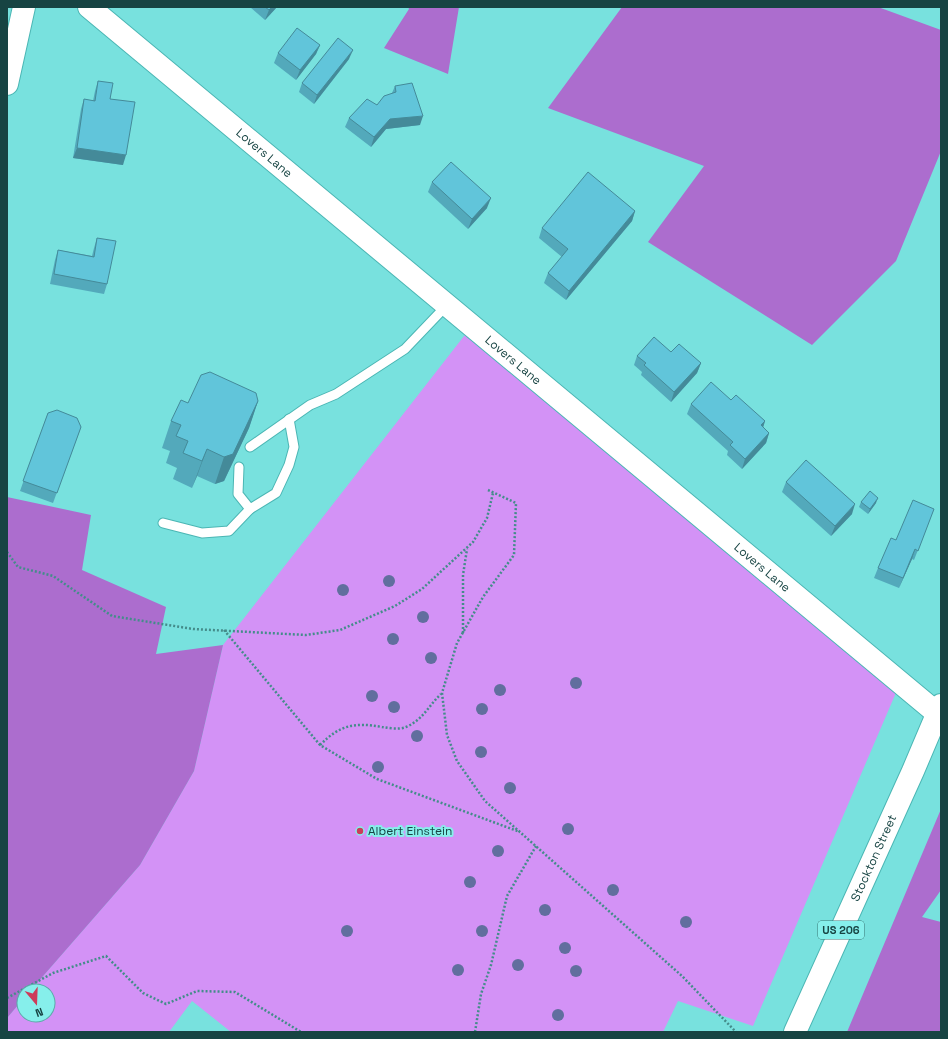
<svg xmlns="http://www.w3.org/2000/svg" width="948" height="1039" viewBox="0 0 948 1039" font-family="'Space Grotesk',sans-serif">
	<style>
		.green { fill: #d392f6 }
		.forest { fill: #ac6dce }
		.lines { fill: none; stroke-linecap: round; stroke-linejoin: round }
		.lane-casing { stroke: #4bb6b4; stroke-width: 11 }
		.secondary-casing { stroke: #4bb6b4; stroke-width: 24 }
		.highway-casing { stroke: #4bb6b4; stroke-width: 24 }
		.path { stroke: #448c8a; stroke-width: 2.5; stroke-dasharray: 2 2; stroke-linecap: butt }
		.lane { stroke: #fff; stroke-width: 9 }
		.secondary { stroke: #fff; stroke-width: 22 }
		.highway { stroke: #fff; stroke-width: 22 }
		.tree { fill: #616e9e }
		.wall { fill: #53a9bb }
		.shaded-wall { fill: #448a99 }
		.building { fill: #61c5da; stroke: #448a99 }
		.poi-dot { fill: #cc3c5a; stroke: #86efeb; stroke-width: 1.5 }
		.labels { text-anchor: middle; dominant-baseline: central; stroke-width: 4; stroke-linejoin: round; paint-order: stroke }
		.shield { fill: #86efeb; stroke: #387775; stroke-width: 1 }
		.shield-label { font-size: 11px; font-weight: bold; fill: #174443 }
		.street-label { font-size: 12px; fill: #174443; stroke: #86efeb }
		.poi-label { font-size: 12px; fill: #174443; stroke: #86efeb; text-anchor: start }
	</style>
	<rect width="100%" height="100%" fill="#78e1de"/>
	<path class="green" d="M 475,322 L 901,681 L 753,1026 L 678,1001 L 663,1032 L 231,1032 L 192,1001 L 169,1032 L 7,1032 L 7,1018 L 24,998 L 24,1015 L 48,1015 L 48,991 L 30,991 L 140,865 L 194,771 L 223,645 Z"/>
	<g class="forest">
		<path d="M 408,7 L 459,7 L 448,74 L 384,48 L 409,9 Z"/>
		<path d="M 622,7 L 878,7 L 941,30 L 941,151 L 896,261 L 812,345 L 648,242 L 704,166 L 548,108 Z"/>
		<path d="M 7,497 L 91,515 L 82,570 L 166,607 L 156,654 L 223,645 L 194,771 L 140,865 L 30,991 L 24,991 L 24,998 L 7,1018 Z"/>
		<path d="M 941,809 L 941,890 L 922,917 L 941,922 L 941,1032 L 847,1032 Z"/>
	</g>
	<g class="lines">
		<g class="lane-casing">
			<g id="lane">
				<path d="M 250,447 L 310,405 L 336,394 L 405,349 L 447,305"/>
				<path d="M 239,467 L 238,494 L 250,509 L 276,493 L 289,465 L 294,447 L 289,419"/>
				<path d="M 163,523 L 202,533 L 229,531 L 250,509"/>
			</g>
		</g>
		<g class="secondary-casing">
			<g id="secondary">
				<path id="s1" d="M 89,7 L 938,714"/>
				<path d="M 7,84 L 24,7"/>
			</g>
		</g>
		<g class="highway-casing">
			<g id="highway">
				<path id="s2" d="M 795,1032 L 913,771 L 941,705"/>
			</g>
		</g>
		<g class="path">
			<path d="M 488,490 L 516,503 L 514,555 L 483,597 L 457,643 L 442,693 L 447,735 L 457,761 L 485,801 L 682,976 L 736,1032"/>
			<path d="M 7,552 L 18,567 L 53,576 L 112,616 L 193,629 L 306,635 L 340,630 L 395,606 L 422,589 L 473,542 L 487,518 L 493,493"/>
			<path d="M 224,630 L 320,745 L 377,779 L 520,832"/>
			<path d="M 463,633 L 463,575 L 467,549"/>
			<path d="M 320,745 C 340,725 354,722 382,727 C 389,728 399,730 406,727 C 423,720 429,705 441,694"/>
			<path d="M 7,998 L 53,973 L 106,956 L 143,993 L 166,1004 L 197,991 L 235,992 L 301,1032"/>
			<path d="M 475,1032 L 481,994 L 491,965 L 507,896 L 536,846"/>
		</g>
		<use href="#lane" class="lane"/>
		<use href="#secondary" class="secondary"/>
		<use href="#highway" class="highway"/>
	</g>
	<g class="tree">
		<circle cx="389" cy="581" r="6"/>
		<circle cx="343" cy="590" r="6"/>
		<circle cx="423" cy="617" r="6"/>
		<circle cx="393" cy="639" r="6"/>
		<circle cx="431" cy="658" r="6"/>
		<circle cx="576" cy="683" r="6"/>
		<circle cx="500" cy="690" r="6"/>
		<circle cx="372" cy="696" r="6"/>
		<circle cx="394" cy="707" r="6"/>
		<circle cx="482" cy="709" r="6"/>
		<circle cx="417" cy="736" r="6"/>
		<circle cx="481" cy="752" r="6"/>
		<circle cx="378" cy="767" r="6"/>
		<circle cx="510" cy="788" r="6"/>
		<circle cx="568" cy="829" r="6"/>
		<circle cx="498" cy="851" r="6"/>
		<circle cx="470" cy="882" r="6"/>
		<circle cx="613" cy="890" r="6"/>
		<circle cx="545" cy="910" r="6"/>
		<circle cx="686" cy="922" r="6"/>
		<circle cx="347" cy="931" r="6"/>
		<circle cx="482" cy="931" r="6"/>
		<circle cx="565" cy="948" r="6"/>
		<circle cx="518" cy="965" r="6"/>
		<circle cx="458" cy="970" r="6"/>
		<circle cx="576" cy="971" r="6"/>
		<circle cx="558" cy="1015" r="6"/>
	</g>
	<g class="wall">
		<path d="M 250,7 L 277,7 L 265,20 Z"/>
		<path d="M 320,45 L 316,54 L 296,80 L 274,63 L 278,53 Z"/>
		<path d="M 349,59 L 314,104 L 299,92 L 302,83 Z"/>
		<path d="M 98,81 L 110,99 L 123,165 L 73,158 L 81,109 L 84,99 L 93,101 L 95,91 Z"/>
		<path d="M 395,86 L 420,125 L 386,129 L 371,147 L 345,127 L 349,118 L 377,105 L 392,93 Z"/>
		<path d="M 432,182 L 487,208 L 468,229 L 428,192 Z"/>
		<path d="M 635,211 L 632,221 L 566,300 L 544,283 L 548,273 L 562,257 L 539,238 L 542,228 Z"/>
		<path d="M 97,238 L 107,284 L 104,294 L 50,284 L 55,260 L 58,250 L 92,256 L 94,248 Z"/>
		<path d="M 671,352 L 701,363 L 697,373 L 671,402 L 641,375 L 642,372 L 634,365 L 637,356 Z"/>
		<path d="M 258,401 L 249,428 L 224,481 L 215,484 L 197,476 L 192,488 L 173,479 L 177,468 L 166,463 L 170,451 L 162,448 L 171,421 L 188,403 Z"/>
		<path d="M 691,404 L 765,421 L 763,427 L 769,433 L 766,443 L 742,469 L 727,455 L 728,451 L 687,414 Z"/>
		<path d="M 48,413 L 81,427 L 53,503 L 20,491 Z"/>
		<path d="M 786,482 L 852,514 L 831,536 L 782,492 Z"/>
		<path d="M 861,502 L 876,503 L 868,514 L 859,507 Z"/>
		<path d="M 934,509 L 914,560 L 912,559 L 899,588 L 874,578 L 878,568 L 896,540 Z"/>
	</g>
	<g class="shaded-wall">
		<path d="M 272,7 L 277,7 L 265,20 L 269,10 Z"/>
		<path d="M 320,45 L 316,54 L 296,80 L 300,70 Z"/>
		<path d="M 353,50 L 349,59 L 314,104 L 317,95 Z"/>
		<path d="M 423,116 L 420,125 L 386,129 L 371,147 L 374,137 L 390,119 Z"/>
		<path d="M 77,148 L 126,155 L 123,165 L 73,158 Z"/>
		<path d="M 491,198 L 487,208 L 468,229 L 472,219 Z"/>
		<path d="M 635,211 L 632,221 L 566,300 L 569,291 Z"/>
		<path d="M 701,363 L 697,373 L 671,402 L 674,392 Z"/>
		<path d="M 258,401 L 249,428 L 224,481 L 215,484 L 224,457 Z"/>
		<path d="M 765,421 L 762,431 L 761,425 Z"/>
		<path d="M 769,433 L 766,443 L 742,469 L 745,459 Z"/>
		<path d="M 207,449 L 197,476 L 192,488 L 202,461 Z"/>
		<path d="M 878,498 L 876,503 L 868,514 L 870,509 Z"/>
		<path d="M 855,504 L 852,514 L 831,536 L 835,526 Z"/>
		<path d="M 915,549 L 912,559 L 899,588 L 903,578 Z"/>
	</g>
	<g class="building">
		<path d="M 265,7 L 272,7 L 269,10 Z"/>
		<path d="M 297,28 L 320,45 L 300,70 L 278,53 Z"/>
		<path d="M 338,38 L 353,50 L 317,95 L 302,83 Z"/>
		<path d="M 98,81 L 113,83 L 110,99 L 135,102 L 126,155 L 77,148 L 84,99 L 95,101 Z"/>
		<path d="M 412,83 L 423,116 L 390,119 L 374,137 L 349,118 L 367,99 L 377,105 L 384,96 L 396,92 L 395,86 Z"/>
		<path d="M 451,162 L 491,198 L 472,219 L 432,182 Z"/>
		<path d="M 588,172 L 635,211 L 569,291 L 548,273 L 568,249 L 542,228 Z"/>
		<path d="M 97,238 L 116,241 L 107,284 L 54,274 L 58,250 L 94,257 Z"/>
		<path d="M 654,337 L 671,352 L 679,344 L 701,363 L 674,392 L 644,365 L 646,363 L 637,356 Z"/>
		<path d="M 210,372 L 256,393 L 258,401 L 233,454 L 224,457 L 207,449 L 202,461 L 183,453 L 188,441 L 176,436 L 181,425 L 171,421 L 181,400 L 188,403 L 201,375 Z"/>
		<path d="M 711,382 L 731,400 L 736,395 L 765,421 L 761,425 L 769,433 L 745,459 L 730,445 L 733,442 L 691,404 Z"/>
		<path d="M 57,410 L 77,418 L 81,427 L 57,493 L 23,481 L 48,413 Z"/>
		<path d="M 806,460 L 855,504 L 835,526 L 786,482 Z"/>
		<path d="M 870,491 L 878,498 L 870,509 L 861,502 Z"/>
		<path d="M 913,500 L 934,509 L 918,551 L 915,549 L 903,578 L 878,568 L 891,538 L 896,540 Z"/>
	</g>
	<circle class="poi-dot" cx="360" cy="831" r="4"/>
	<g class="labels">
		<rect class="shield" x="818" y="921" width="46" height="18" rx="3"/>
		<g class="shield-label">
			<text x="841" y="930">US 206</text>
		</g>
		<g class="street-label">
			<text stroke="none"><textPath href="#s1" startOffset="228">Lovers Lane</textPath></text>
			<text stroke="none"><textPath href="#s1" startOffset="552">Lovers Lane</textPath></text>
			<text stroke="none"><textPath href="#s1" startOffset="876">Lovers Lane</textPath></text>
			<text stroke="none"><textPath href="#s2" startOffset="191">Stockton Street</textPath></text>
		</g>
		<g class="poi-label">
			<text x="368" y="831">Albert Einstein</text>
		</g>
	</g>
	<rect width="948" height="1039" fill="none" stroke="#174443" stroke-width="16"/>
	<g transform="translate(36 1003) rotate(161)"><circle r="19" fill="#86efeb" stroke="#5aaba8"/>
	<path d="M0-3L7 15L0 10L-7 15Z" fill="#cc3c5a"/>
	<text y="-6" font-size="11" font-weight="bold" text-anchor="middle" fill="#174443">N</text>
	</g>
</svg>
